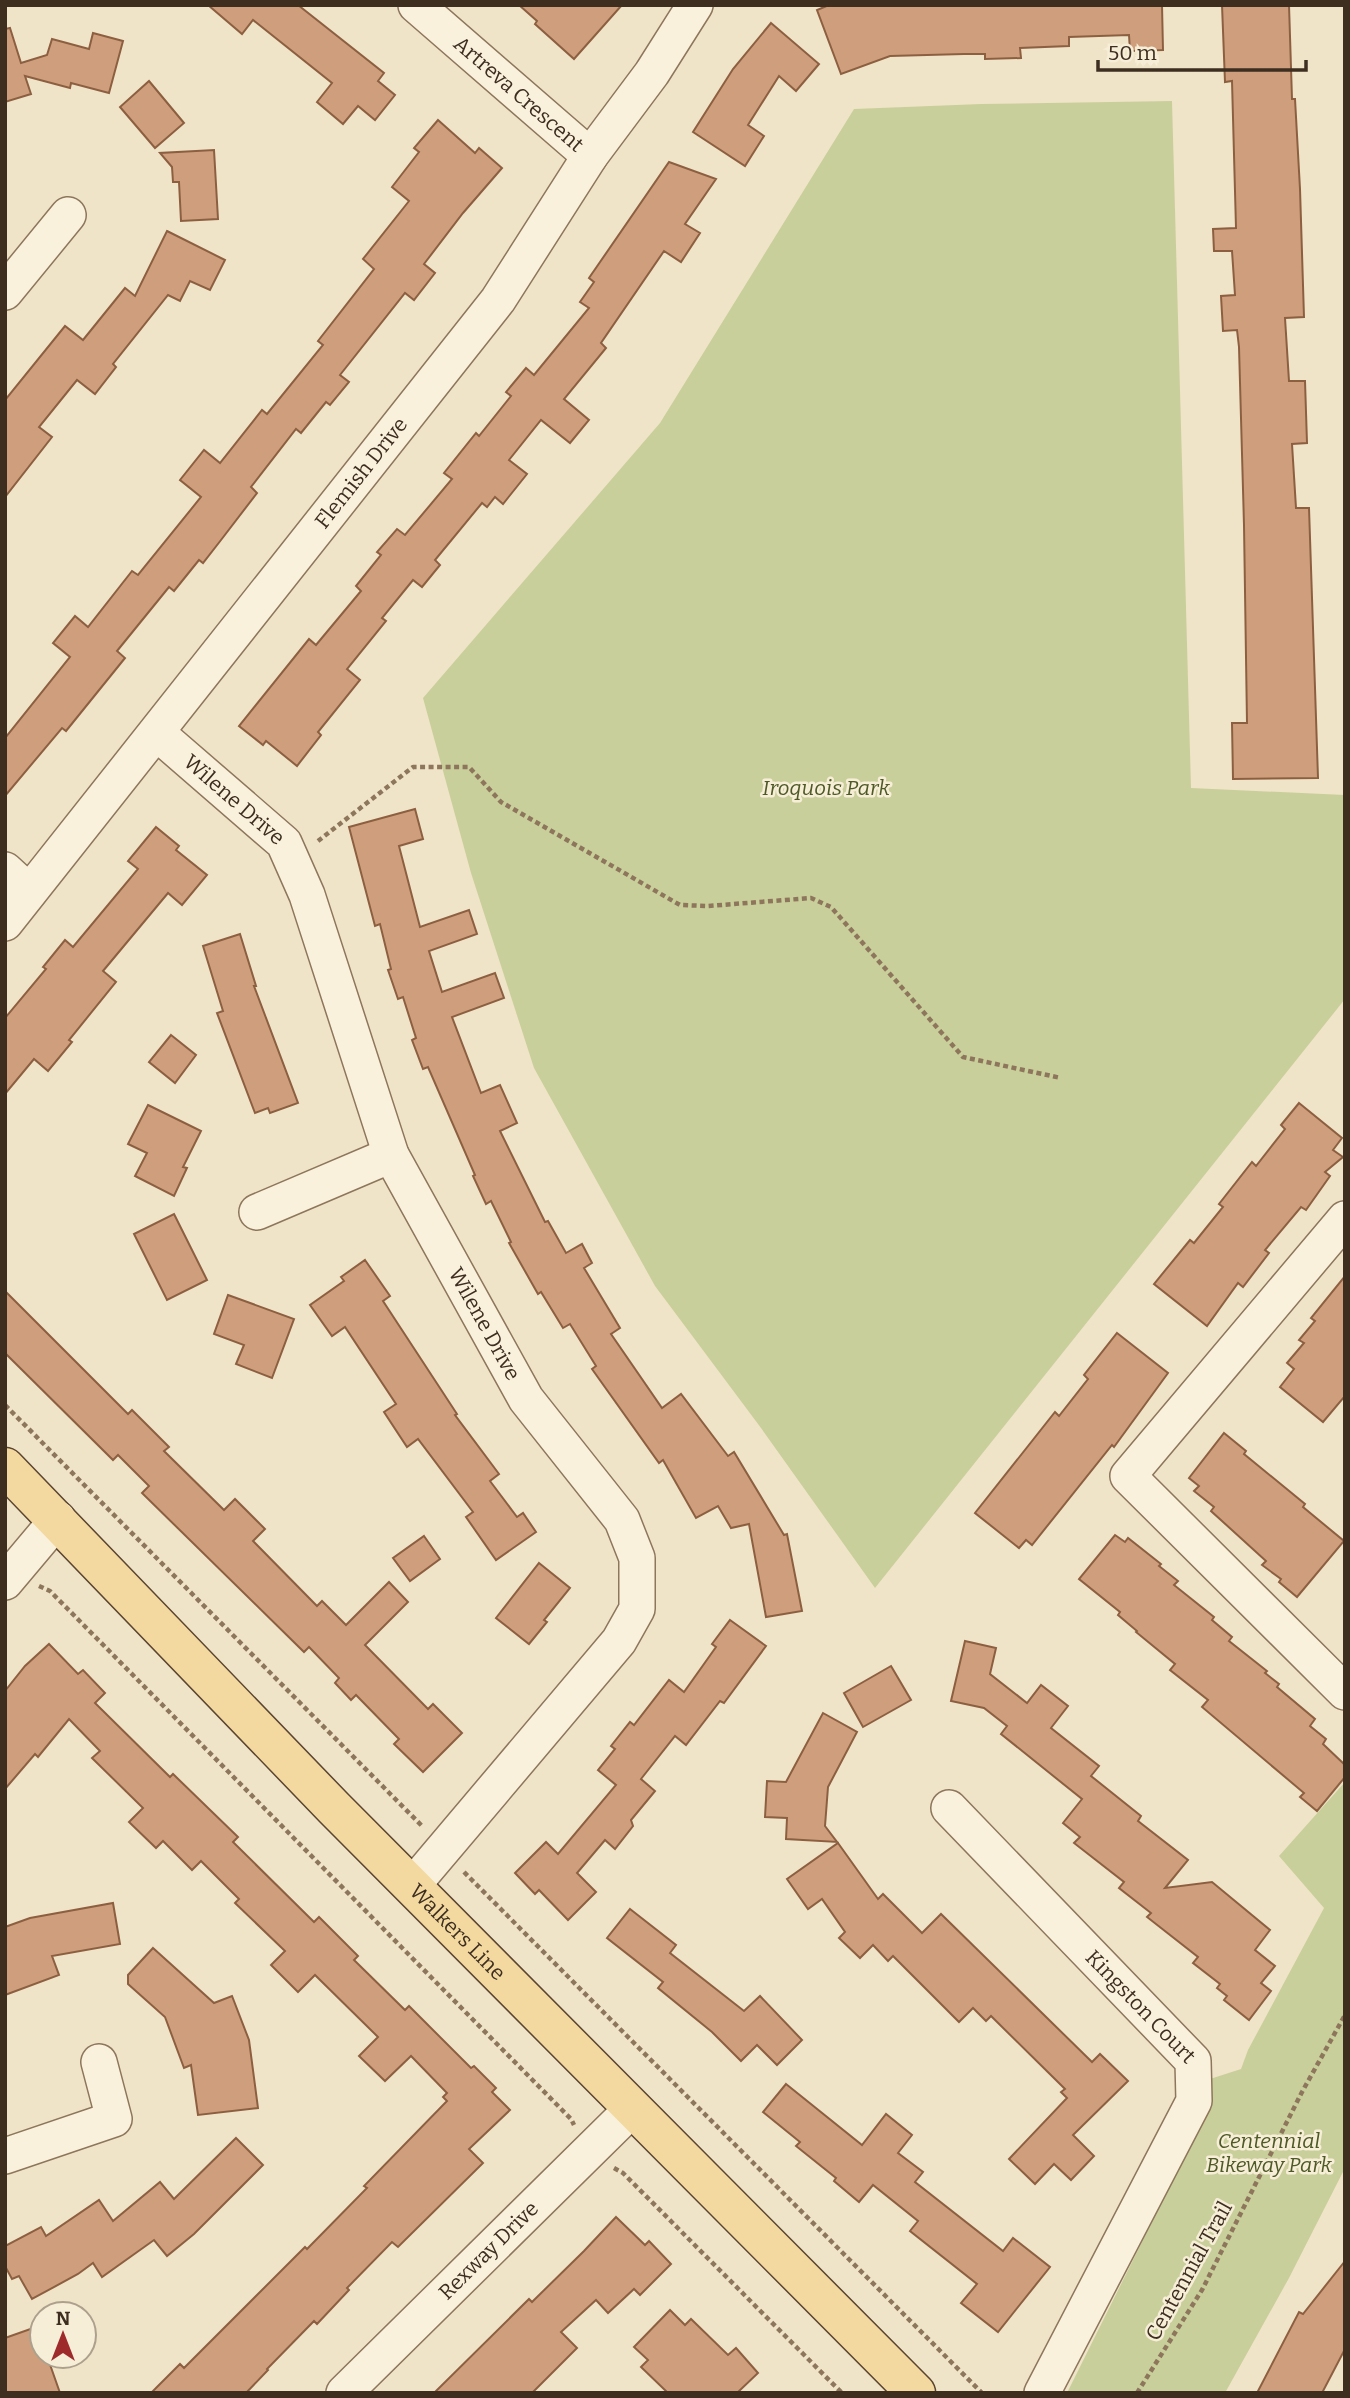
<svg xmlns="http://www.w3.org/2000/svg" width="1350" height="2398" viewBox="0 0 1350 2398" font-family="Bitter,serif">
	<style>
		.green { fill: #c9cf9b }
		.building { fill: #cf9f7d; stroke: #8d5f41; stroke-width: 2 }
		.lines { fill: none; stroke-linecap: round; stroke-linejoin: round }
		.minor-casing { stroke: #8d765c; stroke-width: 38 }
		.major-casing { stroke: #5b4430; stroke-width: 41 }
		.path { stroke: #8d765c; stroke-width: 4.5; stroke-dasharray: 5 3.5; stroke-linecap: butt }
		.minor { stroke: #faf1dc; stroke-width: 35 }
		.major { stroke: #f3d9a0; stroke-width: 38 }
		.labels { text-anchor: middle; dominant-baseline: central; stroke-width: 5; stroke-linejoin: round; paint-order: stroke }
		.street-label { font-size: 21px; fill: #3d2e20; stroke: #f7eed8 }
		.park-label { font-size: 21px; font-style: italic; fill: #4d5a26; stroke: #f7eed8 }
	</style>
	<rect width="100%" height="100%" fill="#f0e4c8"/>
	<g class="green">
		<path d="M 1172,101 L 1191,788 L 1345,795 L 1345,999 L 875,1588 L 761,1428 L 655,1286 L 534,1068 L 471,873 L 423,698 L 660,423 L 854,109 L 981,104 Z"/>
		<path d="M 1345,1782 L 1345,2168 L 1289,2278 L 1225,2393 L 1067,2393 L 1201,2123 L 1210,2079 L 1241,2069 L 1248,2050 L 1324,1908 L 1279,1856 Z"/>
	</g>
	<g class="building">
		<path d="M 208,5 L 298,5 L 384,73 L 378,81 L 395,95 L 375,120 L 358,106 L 343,124 L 317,102 L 332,83 L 253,20 L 242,34 Z"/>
		<path d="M 519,5 L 622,5 L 574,59 L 535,24 L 537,21 Z"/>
		<path d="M 829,5 L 1162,5 L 1163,50 L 1130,51 L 1129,35 L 1069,37 L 1069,46 L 1020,48 L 1021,58 L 985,59 L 985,54 L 964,54 L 890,56 L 841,74 L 817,10 Z"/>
		<path d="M 1222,5 L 1289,5 L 1292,99 L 1295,99 L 1300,189 L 1304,317 L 1285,318 L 1289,381 L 1305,381 L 1307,443 L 1292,444 L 1296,508 L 1309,508 L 1318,778 L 1233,779 L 1232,723 L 1247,723 L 1244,525 L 1239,347 L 1237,330 L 1223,331 L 1221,296 L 1235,295 L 1232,251 L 1214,251 L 1213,229 L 1236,228 L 1232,81 L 1225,82 Z"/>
		<path d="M 771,23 L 819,64 L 796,91 L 779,76 L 748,125 L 764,136 L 745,166 L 693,132 L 733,69 Z"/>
		<path d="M 10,28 L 21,63 L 47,55 L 52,39 L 89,49 L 93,33 L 123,41 L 109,93 L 71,83 L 70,88 L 25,76 L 31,94 L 5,102 L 5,29 Z"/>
		<path d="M 149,81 L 184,123 L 155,148 L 120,107 Z"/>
		<path d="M 438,120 L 475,153 L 479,148 L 502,168 L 463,213 L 424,264 L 435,273 L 414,300 L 405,293 L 340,375 L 349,382 L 330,405 L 326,402 L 301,433 L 296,429 L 251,487 L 257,493 L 221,540 L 203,563 L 199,560 L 174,591 L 169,587 L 117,651 L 125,658 L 66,731 L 62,728 L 5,796 L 5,738 L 70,657 L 53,643 L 75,616 L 88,627 L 132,571 L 138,575 L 201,497 L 180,480 L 204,450 L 220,463 L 262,410 L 267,414 L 323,345 L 318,341 L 374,269 L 363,259 L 409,201 L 392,187 L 419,152 L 414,148 Z"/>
		<path d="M 214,150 L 218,219 L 181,221 L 179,182 L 173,182 L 172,167 L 160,153 Z"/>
		<path d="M 669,162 L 716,179 L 685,224 L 700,233 L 681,262 L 664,251 L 601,343 L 606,348 L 564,399 L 589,420 L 570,443 L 541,420 L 509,460 L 527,474 L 503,504 L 495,497 L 487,507 L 482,503 L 435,560 L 440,565 L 422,587 L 413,580 L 382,618 L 386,621 L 347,669 L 360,680 L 318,732 L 321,735 L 297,766 L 266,741 L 263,745 L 239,726 L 309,639 L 316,645 L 361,591 L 356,586 L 381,555 L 377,552 L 397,529 L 405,535 L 452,479 L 444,473 L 476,433 L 479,436 L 511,396 L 506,392 L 526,368 L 534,375 L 589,308 L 580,302 L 594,282 L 589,278 Z"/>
		<path d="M 167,231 L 225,260 L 210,290 L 190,281 L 180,301 L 168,295 L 113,364 L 116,367 L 95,394 L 77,380 L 39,427 L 52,437 L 5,497 L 5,400 L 65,326 L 83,340 L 125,288 L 135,296 Z"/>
		<path d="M 415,809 L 423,839 L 399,846 L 420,927 L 469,910 L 477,934 L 429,951 L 442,992 L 495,973 L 504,998 L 452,1017 L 481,1093 L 500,1085 L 517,1123 L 500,1131 L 545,1222 L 548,1221 L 566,1253 L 582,1244 L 592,1263 L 584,1268 L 620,1328 L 611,1334 L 662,1408 L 681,1394 L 728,1456 L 734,1452 L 784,1535 L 787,1534 L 802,1611 L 766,1617 L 749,1524 L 731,1528 L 718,1506 L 696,1518 L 663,1460 L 659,1463 L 592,1369 L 596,1366 L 570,1324 L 563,1328 L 541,1292 L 538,1294 L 509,1243 L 511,1242 L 491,1201 L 486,1204 L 473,1176 L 475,1175 L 428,1067 L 423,1069 L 412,1040 L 416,1038 L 403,997 L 398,999 L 388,970 L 391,969 L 380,924 L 375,926 L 349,827 Z"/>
		<path d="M 156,827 L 179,846 L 176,850 L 207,875 L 182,905 L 168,893 L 103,971 L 116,982 L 69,1040 L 72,1042 L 48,1071 L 34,1059 L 5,1094 L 5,1018 L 46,969 L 43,967 L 65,940 L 73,947 L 138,869 L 128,861 Z"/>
		<path d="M 240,934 L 256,986 L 254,986 L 298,1103 L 270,1113 L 268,1108 L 255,1113 L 217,1013 L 223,1011 L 203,946 Z"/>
		<path d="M 171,1035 L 196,1055 L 175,1083 L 149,1062 Z"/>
		<path d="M 1299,1103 L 1342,1138 L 1333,1150 L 1343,1157 L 1325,1172 L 1330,1176 L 1306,1210 L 1301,1207 L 1265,1250 L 1269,1253 L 1243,1287 L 1238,1283 L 1207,1326 L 1154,1284 L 1190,1240 L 1194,1243 L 1223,1207 L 1219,1204 L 1252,1162 L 1256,1166 L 1285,1129 L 1281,1125 Z"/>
		<path d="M 148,1105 L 201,1131 L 183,1167 L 187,1168 L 174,1196 L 135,1176 L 147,1153 L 128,1144 Z"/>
		<path d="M 174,1214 L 207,1280 L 167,1300 L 134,1234 Z"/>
		<path d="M 365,1260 L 390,1296 L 383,1301 L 457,1414 L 455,1415 L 499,1474 L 490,1481 L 517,1517 L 523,1513 L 536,1532 L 496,1560 L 466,1517 L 473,1512 L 418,1439 L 407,1447 L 384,1412 L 396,1404 L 345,1327 L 332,1336 L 310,1305 L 344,1281 L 341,1277 Z"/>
		<path d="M 1345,1276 L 1345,1396 L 1323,1422 L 1280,1387 L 1294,1369 L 1287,1363 L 1304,1343 L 1299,1340 L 1315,1321 L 1311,1318 Z"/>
		<path d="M 5,1291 L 128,1414 L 132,1410 L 169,1447 L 164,1451 L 224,1510 L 235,1499 L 265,1529 L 253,1541 L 317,1606 L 322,1601 L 346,1625 L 389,1582 L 408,1602 L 365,1645 L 428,1709 L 433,1704 L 462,1733 L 423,1772 L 394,1744 L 399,1739 L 356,1695 L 351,1700 L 335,1683 L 339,1678 L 309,1647 L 304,1652 L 142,1493 L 149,1486 L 118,1455 L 113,1460 L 5,1353 Z"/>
		<path d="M 228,1295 L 294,1319 L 272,1378 L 236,1364 L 244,1345 L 214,1334 Z"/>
		<path d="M 1117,1333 L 1168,1373 L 1114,1447 L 1112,1445 L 1032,1545 L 1026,1540 L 1019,1548 L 975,1513 L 1055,1412 L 1059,1416 L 1088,1379 L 1084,1375 Z"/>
		<path d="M 1224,1433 L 1246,1451 L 1244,1454 L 1305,1504 L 1303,1507 L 1344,1541 L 1297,1597 L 1279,1582 L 1281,1579 L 1262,1565 L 1266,1561 L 1211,1511 L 1214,1507 L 1194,1491 L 1199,1486 L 1189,1478 Z"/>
		<path d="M 1115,1535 L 1125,1542 L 1128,1538 L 1161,1564 L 1159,1566 L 1178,1581 L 1174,1585 L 1214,1617 L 1212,1620 L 1232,1637 L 1229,1641 L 1267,1671 L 1265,1673 L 1279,1684 L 1277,1687 L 1315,1719 L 1310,1726 L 1326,1739 L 1323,1744 L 1345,1765 L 1345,1777 L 1317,1811 L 1300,1797 L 1304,1793 L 1202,1707 L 1208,1700 L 1170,1670 L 1175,1664 L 1136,1632 L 1137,1631 L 1118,1615 L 1120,1612 L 1079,1579 Z"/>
		<path d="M 424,1536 L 440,1559 L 410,1581 L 393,1558 Z"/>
		<path d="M 539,1563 L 570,1588 L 544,1620 L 547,1622 L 529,1644 L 496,1618 Z"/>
		<path d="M 730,1620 L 766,1646 L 724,1703 L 720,1701 L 686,1745 L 675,1736 L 641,1779 L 655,1791 L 631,1820 L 633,1826 L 615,1849 L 605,1840 L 577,1873 L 596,1892 L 568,1920 L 539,1890 L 535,1894 L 515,1873 L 546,1842 L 558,1854 L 616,1785 L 598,1770 L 615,1749 L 611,1746 L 630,1722 L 634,1725 L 669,1680 L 684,1692 L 716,1647 L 712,1644 Z"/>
		<path d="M 965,1641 L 996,1648 L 990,1674 L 1027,1703 L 1041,1685 L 1068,1706 L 1051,1728 L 1099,1766 L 1091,1776 L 1141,1816 L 1138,1821 L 1188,1860 L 1165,1888 L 1212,1882 L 1270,1930 L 1255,1950 L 1275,1966 L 1261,1983 L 1271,1991 L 1249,2020 L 1224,2000 L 1227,1996 L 1217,1988 L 1220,1984 L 1193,1963 L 1198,1957 L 1147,1917 L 1151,1913 L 1119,1888 L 1124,1882 L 1074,1843 L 1080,1837 L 1063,1823 L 1082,1799 L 1001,1734 L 1007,1726 L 984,1708 L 951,1701 Z"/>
		<path d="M 49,1644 L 78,1674 L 83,1670 L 105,1693 L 95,1703 L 170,1777 L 173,1774 L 238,1837 L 233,1842 L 314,1922 L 319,1917 L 358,1956 L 354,1960 L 405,2010 L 409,2006 L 471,2068 L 474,2066 L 496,2088 L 492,2092 L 510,2110 L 469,2149 L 483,2163 L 398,2247 L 392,2242 L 347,2288 L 349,2290 L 317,2324 L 314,2321 L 267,2369 L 268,2370 L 246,2393 L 151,2393 L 180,2364 L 184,2368 L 305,2247 L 307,2249 L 367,2188 L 364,2186 L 447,2101 L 443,2097 L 447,2093 L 411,2056 L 385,2081 L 359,2056 L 378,2037 L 315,1975 L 298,1992 L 271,1965 L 285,1951 L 235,1903 L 239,1899 L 201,1861 L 192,1870 L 163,1841 L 156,1848 L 129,1822 L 143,1808 L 92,1758 L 100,1751 L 69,1719 L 38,1757 L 35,1754 L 5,1789 L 5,1691 L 25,1666 Z"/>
		<path d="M 891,1666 L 911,1700 L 863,1727 L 844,1693 Z"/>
		<path d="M 823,1713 L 857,1732 L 828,1787 L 825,1826 L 837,1842 L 786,1839 L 787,1818 L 765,1817 L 767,1781 L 786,1782 Z"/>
		<path d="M 838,1843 L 878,1899 L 883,1894 L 922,1933 L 941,1914 L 1092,2062 L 1100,2054 L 1128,2081 L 1073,2135 L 1094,2156 L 1071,2180 L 1054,2164 L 1035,2184 L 1009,2159 L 1067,2098 L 1061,2092 L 1065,2089 L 991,2016 L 986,2021 L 973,2008 L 959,2022 L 893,1956 L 888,1961 L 873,1945 L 860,1958 L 839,1938 L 845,1932 L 822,1899 L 808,1909 L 787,1879 Z"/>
		<path d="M 113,1903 L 120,1944 L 52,1956 L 59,1975 L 5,1995 L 5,1927 L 30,1918 Z"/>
		<path d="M 630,1909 L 676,1945 L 670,1953 L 744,2011 L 760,1996 L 802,2040 L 777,2065 L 757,2045 L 741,2061 L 712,2032 L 658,1988 L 663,1982 L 607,1938 Z"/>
		<path d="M 153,1948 L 214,2003 L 232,1996 L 249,2040 L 258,2108 L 198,2115 L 191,2065 L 184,2068 L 165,2017 L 128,1984 L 128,1975 Z"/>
		<path d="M 786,2084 L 862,2145 L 886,2114 L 912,2135 L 898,2153 L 923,2172 L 915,2182 L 1003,2251 L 1013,2238 L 1050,2267 L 998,2332 L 961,2303 L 977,2284 L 910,2231 L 918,2221 L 873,2185 L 859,2202 L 834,2181 L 836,2178 L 796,2146 L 800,2142 L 763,2112 Z"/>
		<path d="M 236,2138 L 263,2165 L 194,2234 L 167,2256 L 154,2240 L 102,2277 L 93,2263 L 78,2274 L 32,2299 L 19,2276 L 12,2279 L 5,2266 L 5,2246 L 41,2227 L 46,2236 L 99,2200 L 113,2221 L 160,2182 L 174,2199 Z"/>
		<path d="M 616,2217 L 645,2245 L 649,2241 L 671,2264 L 640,2295 L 634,2289 L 608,2313 L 596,2300 L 561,2332 L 577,2348 L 532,2393 L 434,2393 L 529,2299 L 532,2302 L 584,2251 Z"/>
		<path d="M 1345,2261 L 1345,2349 L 1322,2393 L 1257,2393 L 1299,2312 L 1303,2314 Z"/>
		<path d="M 670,2310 L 685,2325 L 691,2319 L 728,2355 L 736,2348 L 758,2373 L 737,2393 L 668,2393 L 641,2367 L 648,2360 L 634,2347 Z"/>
		<path d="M 36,2327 L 42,2343 L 42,2356 L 47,2356 L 60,2393 L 5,2393 L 5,2338 Z"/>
	</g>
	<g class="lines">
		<g class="minor-casing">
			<g id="minor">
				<path id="s1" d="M 416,5 L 590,156"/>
				<path d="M 5,292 L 68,215"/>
				<path id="s2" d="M 157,733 L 284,843 L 307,895 L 391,1155 L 526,1399 L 622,1520 L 637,1558 L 637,1609 L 619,1641 L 412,1886"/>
				<path d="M 5,870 L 29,892"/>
				<path id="s3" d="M 5,923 L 498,300 L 590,156 L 652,73 L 695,5"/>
				<path d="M 257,1212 L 391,1155"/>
				<path d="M 1345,1219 L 1128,1476 L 1345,1692"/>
				<path d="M 5,1582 L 58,1519"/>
				<path id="s4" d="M 949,1808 L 1193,2061 L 1194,2101 L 1042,2393"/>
				<path d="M 5,2156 L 114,2119 L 99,2062"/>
				<path id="s5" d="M 344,2393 L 632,2109"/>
			</g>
		</g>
		<g class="major-casing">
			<g id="major">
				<path id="s6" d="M 5,1467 L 334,1808 L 916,2393"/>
			</g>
		</g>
		<g class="path">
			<path d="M 318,841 L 413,767 L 469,767 L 501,802 L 680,905 L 708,906 L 811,898 L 831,907 L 963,1057 L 1061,1078"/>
			<path d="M 5,1405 L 423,1827"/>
			<path d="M 39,1586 L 50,1591 L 571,2119 L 574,2125"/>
			<path d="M 464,1872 L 982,2393"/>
			<path d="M 614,2168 L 623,2173 L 842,2393"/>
			<path d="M 1137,2393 L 1202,2290 L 1302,2092 L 1345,2015"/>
		</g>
		<use href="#minor" class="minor"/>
		<use href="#major" class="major"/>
	</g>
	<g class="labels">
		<g class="street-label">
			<text stroke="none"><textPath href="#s1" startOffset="136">Artreva Crescent</textPath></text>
			<text stroke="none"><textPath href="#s3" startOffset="574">Flemish Drive</textPath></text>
			<text stroke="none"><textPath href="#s2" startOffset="102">Wilene Drive</textPath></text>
			<text stroke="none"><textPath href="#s2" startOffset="691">Wilene Drive</textPath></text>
			<text stroke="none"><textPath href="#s6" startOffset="649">Walkers Line</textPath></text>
			<text stroke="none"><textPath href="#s4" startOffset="276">Kingston Court</textPath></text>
			<text stroke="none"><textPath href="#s5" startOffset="203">Rexway Drive</textPath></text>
			<text transform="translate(1189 2271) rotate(-61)">Centennial Trail</text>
		</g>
		<g class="park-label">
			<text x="826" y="788">Iroquois Park</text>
			<text x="1269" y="2141">Centennial<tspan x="1269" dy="24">Bikeway Park</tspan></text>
		</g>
	</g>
	<rect width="1350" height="2398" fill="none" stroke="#3d2e20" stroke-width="14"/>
	<g transform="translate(63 2335)"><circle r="33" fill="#f7eed8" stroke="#ada18e" stroke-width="2"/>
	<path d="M0-5L12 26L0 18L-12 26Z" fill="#9e2a2b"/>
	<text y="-10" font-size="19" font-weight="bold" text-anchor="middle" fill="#3d2e20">N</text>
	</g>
	<path d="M1098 60v10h208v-10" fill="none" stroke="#3d2e20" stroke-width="3.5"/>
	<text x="1108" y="60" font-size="21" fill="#3d2e20" stroke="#f7eed8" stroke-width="5" paint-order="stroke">50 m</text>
</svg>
